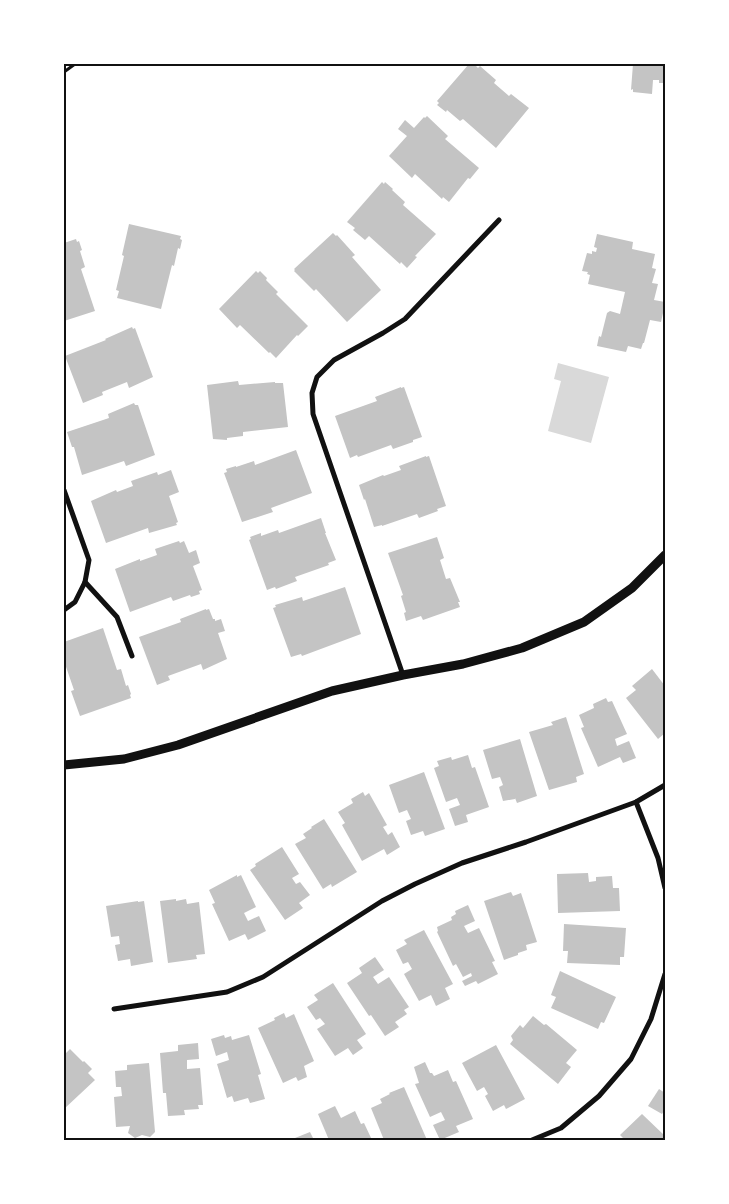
<svg xmlns="http://www.w3.org/2000/svg" width="729" height="1204" viewBox="0 0 729 1204" font-family="'Titillium Web',sans-serif">
	<style>
		.water { fill: #d9d9d9 }
		.building { fill: #c4c4c4 }
		.lines { fill: none; stroke-linecap: round; stroke-linejoin: round }
		.path { stroke: #111; stroke-width: 3 }
		.minor { stroke: #111; stroke-width: 5 }
		.tertiary { stroke: #111; stroke-width: 9 }
		.neatline { fill: none; stroke: #111; stroke-width: 2 }
	</style>
	<rect width="100%" height="100%" fill="#fff"/>
	<path class="water" d="M 558,363 L 609,377 L 591,443 L 548,431 L 561,381 L 554,379 Z"/>
	<g class="building">
		<path d="M 469,64 L 474,64 L 478,68 L 480,66 L 496,80 L 494,83 L 509,96 L 511,94 L 529,108 L 496,148 L 463,119 L 460,121 L 447,110 L 446,112 L 437,105 L 439,103 L 437,101 Z"/>
		<path d="M 633,64 L 665,64 L 665,83 L 659,83 L 659,80 L 653,80 L 652,94 L 633,92 L 633,89 L 631,90 Z"/>
		<path d="M 427,116 L 448,136 L 445,139 L 479,168 L 470,179 L 468,178 L 449,202 L 443,197 L 442,199 L 415,174 L 412,178 L 389,156 L 407,136 L 398,129 L 405,120 L 414,128 L 424,117 L 425,118 Z"/>
		<path d="M 382,182 L 384,184 L 385,182 L 393,189 L 392,190 L 405,202 L 403,205 L 436,234 L 415,256 L 417,257 L 407,268 L 401,262 L 400,264 L 369,236 L 365,240 L 353,230 L 355,228 L 347,222 Z"/>
		<path d="M 129,224 L 181,236 L 180,239 L 182,240 L 180,249 L 178,248 L 174,266 L 172,265 L 161,309 L 117,298 L 119,291 L 116,290 L 124,256 L 122,255 Z"/>
		<path d="M 333,233 L 336,236 L 337,235 L 355,255 L 352,257 L 381,290 L 347,322 L 316,289 L 314,291 L 294,271 L 295,270 L 294,269 Z"/>
		<path d="M 597,234 L 633,242 L 632,249 L 655,254 L 652,268 L 656,269 L 652,283 L 658,284 L 654,300 L 665,302 L 665,304 L 661,322 L 650,320 L 644,343 L 643,343 L 641,349 L 628,346 L 626,352 L 597,346 L 599,336 L 601,337 L 607,313 L 610,311 L 620,314 L 625,292 L 588,284 L 590,275 L 587,274 L 588,272 L 582,271 L 587,253 L 592,254 L 592,251 L 596,252 L 597,248 L 594,247 Z"/>
		<path d="M 76,239 L 77,242 L 79,241 L 82,250 L 80,251 L 85,267 L 81,269 L 95,311 L 64,321 L 64,243 Z"/>
		<path d="M 256,271 L 258,273 L 260,271 L 267,278 L 266,280 L 278,292 L 276,294 L 308,326 L 298,336 L 297,335 L 276,358 L 270,352 L 269,353 L 240,325 L 237,328 L 219,309 Z"/>
		<path d="M 132,327 L 133,329 L 135,328 L 153,377 L 129,388 L 127,382 L 102,392 L 103,395 L 83,403 L 65,356 L 106,340 L 105,339 Z"/>
		<path d="M 238,381 L 239,385 L 275,382 L 275,383 L 283,383 L 288,427 L 243,432 L 243,436 L 227,438 L 227,440 L 213,439 L 207,385 Z"/>
		<path d="M 401,387 L 401,388 L 404,387 L 422,437 L 413,440 L 413,442 L 393,449 L 391,445 L 358,457 L 357,455 L 350,458 L 335,416 L 377,401 L 375,397 Z"/>
		<path d="M 134,403 L 135,405 L 138,405 L 155,455 L 126,466 L 124,461 L 82,475 L 74,447 L 72,447 L 67,432 L 109,418 L 108,414 Z"/>
		<path d="M 296,450 L 312,493 L 271,508 L 273,512 L 242,522 L 224,473 L 227,472 L 226,469 L 236,466 L 236,467 L 254,461 L 255,465 Z"/>
		<path d="M 426,456 L 426,457 L 429,456 L 446,506 L 437,509 L 438,511 L 419,518 L 417,514 L 382,526 L 382,525 L 374,527 L 365,499 L 364,500 L 359,485 L 383,475 L 384,476 L 401,470 L 399,466 Z"/>
		<path d="M 171,470 L 179,492 L 169,496 L 178,522 L 176,523 L 177,525 L 149,533 L 148,528 L 106,543 L 91,501 L 116,490 L 117,492 L 133,486 L 131,481 L 157,472 L 158,475 Z"/>
		<path d="M 321,518 L 326,533 L 325,533 L 336,560 L 328,563 L 329,565 L 295,577 L 297,581 L 276,589 L 275,587 L 267,590 L 249,540 L 251,539 L 250,537 L 261,533 L 261,536 L 278,530 L 279,533 Z"/>
		<path d="M 437,537 L 444,558 L 440,560 L 446,579 L 450,578 L 460,602 L 458,602 L 460,607 L 423,620 L 421,616 L 406,621 L 404,613 L 406,612 L 401,596 L 403,595 L 388,553 Z"/>
		<path d="M 179,541 L 180,543 L 184,541 L 189,553 L 196,550 L 200,563 L 193,566 L 202,590 L 199,591 L 200,594 L 191,597 L 190,595 L 173,601 L 171,597 L 130,612 L 115,569 L 140,559 L 140,561 L 157,555 L 155,549 Z"/>
		<path d="M 345,587 L 361,634 L 302,656 L 301,654 L 291,657 L 273,608 L 276,607 L 275,605 L 302,597 L 303,601 Z"/>
		<path d="M 206,609 L 206,610 L 209,609 L 213,619 L 215,619 L 215,621 L 221,619 L 225,631 L 218,633 L 227,659 L 203,670 L 201,664 L 168,676 L 170,680 L 157,685 L 139,637 L 181,622 L 180,619 Z"/>
		<path d="M 103,628 L 117,670 L 121,669 L 126,686 L 128,685 L 131,694 L 130,695 L 131,698 L 80,716 L 71,691 L 74,690 L 64,661 L 64,642 Z"/>
		<path d="M 652,669 L 665,686 L 665,733 L 658,739 L 626,698 L 636,690 L 632,686 Z"/>
		<path d="M 606,698 L 608,702 L 612,701 L 627,734 L 615,739 L 617,746 L 629,741 L 636,758 L 623,763 L 620,757 L 598,767 L 581,728 L 584,727 L 579,715 L 594,708 L 593,704 Z"/>
		<path d="M 566,717 L 584,774 L 576,777 L 577,782 L 549,790 L 529,732 L 553,725 L 551,722 Z"/>
		<path d="M 520,739 L 537,796 L 517,803 L 515,798 L 515,799 L 503,801 L 499,787 L 503,785 L 500,777 L 492,779 L 483,750 Z"/>
		<path d="M 468,755 L 472,768 L 475,767 L 489,807 L 466,815 L 468,822 L 455,826 L 449,809 L 460,805 L 457,798 L 446,802 L 434,768 L 439,766 L 437,761 L 451,757 L 452,760 Z"/>
		<path d="M 424,772 L 445,829 L 425,836 L 423,831 L 411,835 L 406,821 L 411,819 L 407,810 L 399,813 L 389,785 Z"/>
		<path d="M 363,792 L 365,796 L 369,793 L 387,825 L 383,827 L 388,835 L 392,832 L 400,847 L 387,855 L 384,849 L 362,861 L 342,825 L 345,823 L 338,812 L 353,803 L 351,799 Z"/>
		<path d="M 324,819 L 357,872 L 332,887 L 331,884 L 323,889 L 295,844 L 306,838 L 303,834 L 312,828 L 311,827 Z"/>
		<path d="M 282,847 L 299,874 L 292,878 L 296,884 L 300,882 L 310,895 L 299,903 L 303,908 L 285,920 L 250,870 L 256,866 L 255,864 Z"/>
		<path d="M 588,873 L 589,882 L 596,881 L 596,877 L 612,876 L 613,888 L 619,888 L 620,911 L 558,913 L 557,874 Z"/>
		<path d="M 237,875 L 237,877 L 241,875 L 256,907 L 244,913 L 248,921 L 259,916 L 266,931 L 248,940 L 245,934 L 229,941 L 212,904 L 215,903 L 209,890 Z"/>
		<path d="M 511,892 L 513,896 L 521,893 L 537,942 L 526,945 L 527,950 L 518,953 L 518,955 L 504,960 L 484,901 Z"/>
		<path d="M 176,899 L 176,901 L 186,899 L 187,904 L 199,902 L 205,954 L 196,955 L 197,959 L 168,963 L 160,901 Z"/>
		<path d="M 138,901 L 138,902 L 144,901 L 153,962 L 131,966 L 130,959 L 118,961 L 115,945 L 120,944 L 119,936 L 111,937 L 106,906 Z"/>
		<path d="M 468,905 L 475,921 L 464,926 L 468,933 L 479,928 L 495,961 L 492,962 L 498,974 L 478,984 L 476,981 L 465,986 L 462,981 L 472,976 L 471,973 L 463,977 L 456,964 L 453,966 L 437,932 L 438,931 L 437,927 L 452,920 L 451,917 L 456,914 L 455,911 Z"/>
		<path d="M 564,924 L 626,928 L 624,957 L 620,957 L 620,965 L 567,963 L 568,951 L 563,951 Z"/>
		<path d="M 424,930 L 453,984 L 445,988 L 450,999 L 436,1006 L 431,995 L 419,1001 L 404,974 L 412,969 L 408,962 L 403,964 L 396,950 L 407,944 L 404,940 Z"/>
		<path d="M 375,957 L 384,970 L 373,977 L 378,984 L 389,977 L 409,1007 L 404,1010 L 407,1014 L 395,1022 L 399,1027 L 385,1036 L 371,1015 L 369,1016 L 347,983 L 362,973 L 359,968 Z"/>
		<path d="M 560,971 L 616,997 L 604,1023 L 601,1022 L 598,1029 L 551,1008 L 556,997 L 551,995 Z"/>
		<path d="M 333,983 L 366,1034 L 357,1040 L 363,1048 L 353,1055 L 348,1048 L 335,1056 L 317,1029 L 325,1024 L 320,1018 L 316,1020 L 307,1007 L 318,1000 L 314,995 Z"/>
		<path d="M 284,1013 L 286,1018 L 294,1014 L 314,1061 L 304,1066 L 307,1077 L 298,1081 L 296,1077 L 283,1083 L 258,1028 L 275,1020 L 274,1018 Z"/>
		<path d="M 533,1016 L 544,1025 L 546,1024 L 577,1050 L 566,1063 L 571,1067 L 558,1084 L 510,1044 L 513,1040 L 511,1036 L 520,1025 L 523,1028 Z"/>
		<path d="M 224,1035 L 225,1038 L 231,1036 L 232,1040 L 249,1035 L 261,1074 L 258,1075 L 265,1099 L 250,1103 L 248,1098 L 234,1102 L 232,1096 L 227,1098 L 217,1064 L 229,1060 L 227,1052 L 216,1056 L 211,1039 Z"/>
		<path d="M 198,1043 L 199,1059 L 187,1060 L 187,1069 L 200,1068 L 203,1105 L 198,1105 L 199,1109 L 184,1110 L 185,1115 L 168,1116 L 166,1093 L 163,1093 L 160,1053 L 178,1051 L 178,1045 Z"/>
		<path d="M 496,1045 L 525,1099 L 506,1109 L 504,1105 L 493,1111 L 485,1096 L 488,1094 L 484,1087 L 477,1091 L 462,1063 Z"/>
		<path d="M 70,1049 L 83,1062 L 84,1061 L 92,1069 L 88,1073 L 95,1080 L 64,1109 L 64,1055 Z"/>
		<path d="M 425,1062 L 430,1073 L 432,1073 L 434,1076 L 448,1070 L 453,1082 L 456,1081 L 473,1119 L 456,1126 L 459,1132 L 440,1140 L 433,1125 L 445,1120 L 441,1112 L 430,1117 L 415,1084 L 419,1083 L 414,1067 Z"/>
		<path d="M 149,1063 L 155,1132 L 150,1137 L 142,1135 L 135,1138 L 128,1133 L 130,1126 L 116,1127 L 114,1097 L 122,1096 L 121,1087 L 116,1087 L 115,1071 L 127,1070 L 127,1065 Z"/>
		<path d="M 404,1087 L 427,1140 L 384,1140 L 371,1108 L 382,1103 L 380,1099 L 390,1094 L 389,1093 Z"/>
		<path d="M 659,1089 L 665,1093 L 665,1109 L 662,1114 L 648,1106 Z"/>
		<path d="M 335,1106 L 341,1118 L 355,1111 L 361,1124 L 364,1123 L 372,1140 L 329,1140 L 318,1114 Z"/>
		<path d="M 642,1114 L 665,1136 L 665,1140 L 623,1140 L 624,1139 L 620,1135 Z"/>
		<path d="M 310,1132 L 314,1140 L 290,1140 Z"/>
	</g>
	<g class="lines">
		<path class="path" d="M 64,72 L 75,64"/>
		<g class="minor">
			<path d="M 64,490 L 89,560 L 85,582"/>
			<path d="M 64,610 L 75,602 L 85,582 L 117,617 L 132,656"/>
			<path d="M 403,675 L 313,414 L 312,393 L 317,377 L 334,360 L 383,333 L 405,319 L 499,220"/>
			<path d="M 636,802 L 658,858 L 665,888"/>
			<path d="M 114,1009 L 227,992 L 263,977 L 382,901 L 415,884 L 462,863 L 526,842 L 636,802 L 665,785"/>
			<path d="M 532,1140 L 561,1128 L 599,1096 L 631,1059 L 651,1019 L 665,974"/>
		</g>
		<path class="tertiary" d="M 64,765 L 124,759 L 178,745 L 332,691 L 403,675 L 463,664 L 522,648 L 584,622 L 632,588 L 665,555"/>
	</g>
	<rect width="729" height="1204" fill="none" stroke="#ffffff" stroke-width="130"/>
	<rect x="65" y="65" width="599" height="1074" class="neatline"/>
</svg>
